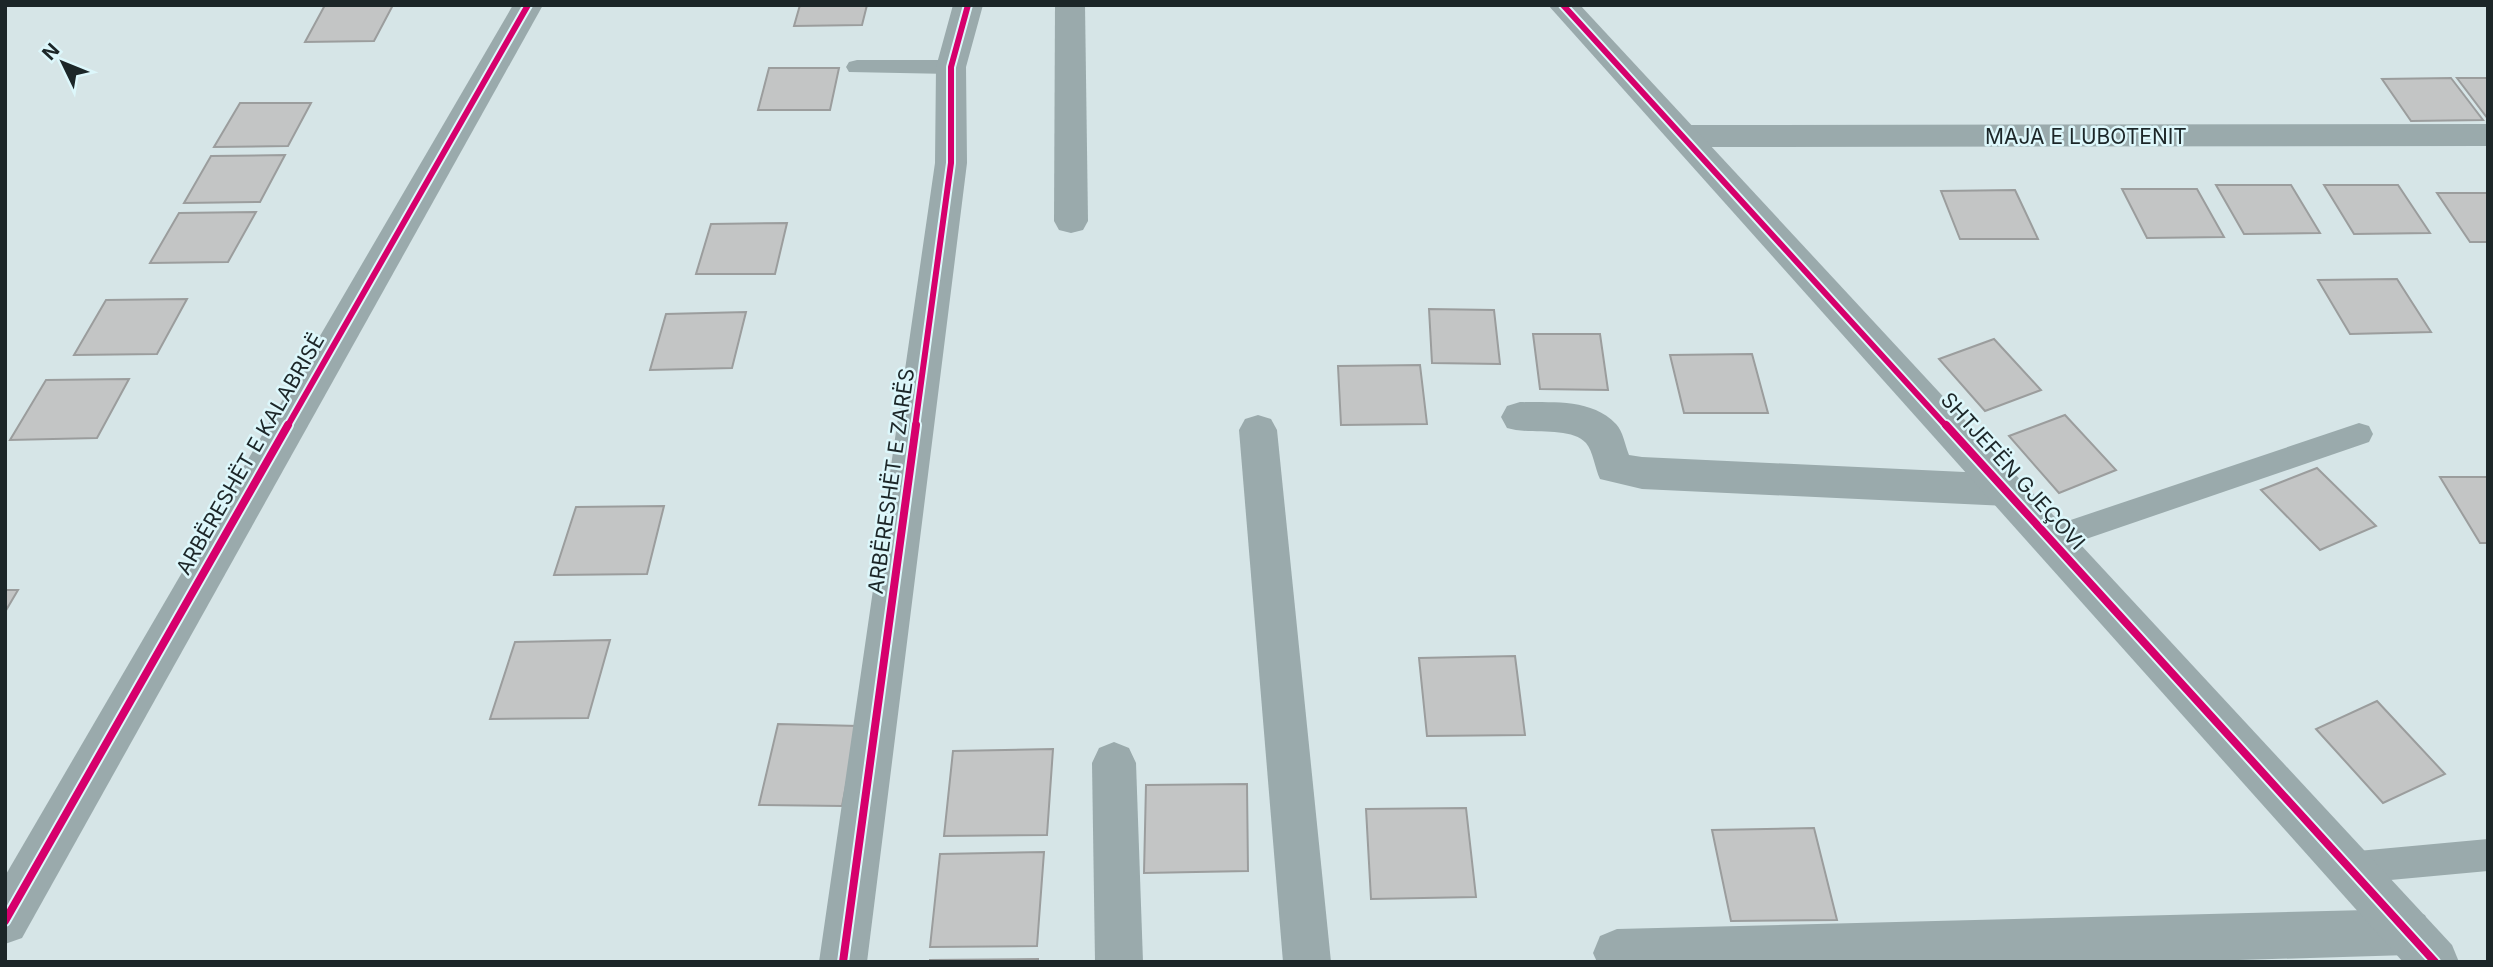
<svg xmlns="http://www.w3.org/2000/svg" width="2493" height="967" viewBox="0 0 2493 967" font-family="Inter,sans-serif">
	<style>
		.building { fill: #c3c5c5; stroke: #9b9d9d; stroke-width: 2 }
		.lines { fill: none; stroke-linecap: round; stroke-linejoin: round }
		.service { fill: #9aaaac; fill-rule: evenodd }
		.minor { fill: #9aaaac; fill-rule: evenodd }
		.tertiary { fill: #9aaaac; fill-rule: evenodd }
		.cycleway-far1-casing { stroke: #ddf7fb; stroke-width: 10 }
		.cycleway-casing { stroke: #ddf7fb; stroke-width: 12 }
		.cycleway-far1 { stroke: #d6006c; stroke-width: 6 }
		.cycleway { stroke: #d6006c; stroke-width: 8 }
		.labels { text-anchor: middle; dominant-baseline: central; stroke-width: 5; stroke-linejoin: round; paint-order: stroke }
		.street-label { font-size: 21px; fill: #1c2628; stroke: #ddf7fb }
	</style>
	<rect width="100%" height="100%" fill="#d6e5e7"/>
	<g class="building">
		<path d="M 325,5 L 393,5 L 374,41 L 305,42 Z"/>
		<path d="M 800,5 L 867,5 L 862,25 L 794,26 Z"/>
		<path d="M 769,68 L 839,68 L 830,110 L 758,110 Z"/>
		<path d="M 2451,78 L 2483,120 L 2411,121 L 2382,79 Z"/>
		<path d="M 2457,78 L 2488,78 L 2488,119 Z"/>
		<path d="M 240,103 L 311,103 L 288,146 L 214,147 Z"/>
		<path d="M 285,155 L 260,202 L 184,203 L 211,156 Z"/>
		<path d="M 2216,185 L 2291,185 L 2320,233 L 2244,234 Z"/>
		<path d="M 2324,185 L 2398,185 L 2430,233 L 2354,234 Z"/>
		<path d="M 2122,189 L 2197,189 L 2224,237 L 2147,238 Z"/>
		<path d="M 2015,190 L 2038,239 L 1960,239 L 1941,191 Z"/>
		<path d="M 2437,193 L 2488,193 L 2488,242 L 2470,242 Z"/>
		<path d="M 256,212 L 228,262 L 150,263 L 179,213 Z"/>
		<path d="M 787,223 L 775,274 L 696,274 L 711,224 Z"/>
		<path d="M 2397,279 L 2431,332 L 2350,334 L 2318,280 Z"/>
		<path d="M 187,299 L 157,354 L 74,355 L 106,300 Z"/>
		<path d="M 1429,309 L 1494,310 L 1500,364 L 1432,363 Z"/>
		<path d="M 746,312 L 732,368 L 650,370 L 666,314 Z"/>
		<path d="M 1533,334 L 1600,334 L 1608,390 L 1540,389 Z"/>
		<path d="M 1994,339 L 2041,390 L 1985,411 L 1939,359 Z"/>
		<path d="M 1752,354 L 1768,413 L 1684,413 L 1670,355 Z"/>
		<path d="M 1420,365 L 1427,424 L 1341,425 L 1338,366 Z"/>
		<path d="M 129,379 L 97,438 L 10,440 L 46,380 Z"/>
		<path d="M 2065,415 L 2116,470 L 2059,493 L 2009,436 Z"/>
		<path d="M 2317,468 L 2376,526 L 2320,550 L 2261,490 Z"/>
		<path d="M 2440,477 L 2488,477 L 2488,543 L 2480,543 Z"/>
		<path d="M 664,506 L 647,574 L 554,575 L 576,507 Z"/>
		<path d="M 5,590 L 18,590 L 5,612 Z"/>
		<path d="M 610,640 L 588,718 L 490,719 L 515,642 Z"/>
		<path d="M 1515,656 L 1525,735 L 1427,736 L 1419,658 Z"/>
		<path d="M 2377,701 L 2445,774 L 2383,803 L 2316,729 Z"/>
		<path d="M 778,724 L 858,726 L 842,806 L 759,805 Z"/>
		<path d="M 1053,749 L 1047,835 L 944,836 L 953,751 Z"/>
		<path d="M 1247,784 L 1248,871 L 1144,873 L 1146,785 Z"/>
		<path d="M 1466,808 L 1476,897 L 1371,899 L 1366,809 Z"/>
		<path d="M 1814,828 L 1837,920 L 1731,921 L 1712,830 Z"/>
		<path d="M 1044,852 L 1037,946 L 930,947 L 940,854 Z"/>
		<path d="M 1038,959 L 1038,962 L 930,962 L 930,960 Z"/>
	</g>
	<g class="lines">
		<g class="service">
			<path d="M 857,60 L 951,60 L 959,62 L 962,67 L 959,72 L 951,74 L 849,72 L 846,67 L 849,62 Z"/>
			<path d="M 2359,423 L 2369,426 L 2373,434 L 2369,442 L 2051,551 L 2041,548 L 2037,539 L 2041,530 Z"/>
			<path d="M 2488,839 L 2488,871 L 2347,884 L 2335,880 L 2330,868 L 2335,856 L 2347,852 Z"/>
		</g>
		<g class="minor">
			<path d="M 513,5 L 543,5 L 22,938 L 5,944 L 5,876 Z"/>
			<path d="M 953,5 L 983,5 L 966,67 L 967,163 L 867,962 L 819,962 L 935,163 L 936,67 Z"/>
			<path d="M 1055,5 L 1085,5 L 1088,221 L 1083,230 L 1071,233 L 1059,230 L 1054,221 Z"/>
			<path d="M 2488,124 L 2488,146 L 1684,147 L 1673,144 L 1668,136 L 1673,128 L 1684,125 Z"/>
			<path d="M 1520,402 C 1552,403 1591,398 1616,424 C 1623,431 1625,445 1629,455 L 1642,457 L 2007,474 L 2021,479 L 2026,490 L 2021,501 L 2007,506 L 1642,489 L 1600,479 C 1595,469 1593,451 1586,443 C 1571,426 1529,435 1507,428 L 1501,417 L 1507,406 Z"/>
			<path d="M 1258,415 L 1271,419 L 1277,430 L 1331,962 L 1283,962 L 1239,430 L 1245,419 Z"/>
			<path d="M 1114,742 L 1129,748 L 1136,763 L 1143,962 L 1095,962 L 1092,763 L 1099,748 Z"/>
			<path d="M 2408,909 L 2425,915 L 2431,932 L 2425,949 L 2408,955 L 2173,962 L 1597,962 L 1593,953 L 1600,936 L 1617,929 Z"/>
		</g>
		<path class="tertiary" d="M 1548,5 L 1580,5 L 2452,945 L 2459,962 L 2403,962 Z"/>
		<g class="cycleway-far1-casing">
			<g id="cycleway-far1">
				<path d="M 1563,5 L 1947,427"/>
				<path d="M 287,427 L 528,5"/>
				<path d="M 915,427 L 951,163 L 951,67 L 968,5"/>
			</g>
		</g>
		<g class="cycleway-casing">
			<g id="cycleway">
				<path d="M 1946,425 L 2435,962"/>
				<path d="M 5,921 L 288,425"/>
				<path d="M 843,962 L 916,425"/>
			</g>
		</g>
		<use href="#cycleway-far1" class="cycleway-far1"/>
		<use href="#cycleway" class="cycleway"/>
	</g>
	<g class="labels">
		<g class="street-label">
			<text x="2086" y="136">MAJA E LUBOTENIT</text>
			<text transform="translate(250 454) rotate(-60)">ARBËRESHËT E KALABRISË</text>
			<text transform="translate(2013 471) rotate(48)">SHTJEFËN GJEÇOVI</text>
			<text transform="translate(891 481) rotate(-82)">ARBËRESHËT E ZARËS</text>
		</g>
	</g>
	<rect width="2493" height="967" fill="none" stroke="#1c2628" stroke-width="14"/>
	<g transform="translate(63 63) rotate(313)" stroke="#ddf7fb" stroke-width="5" paint-order="stroke">
	<path d="M0-5L12 26L0 18L-12 26Z" fill="#1c2628"/>
	<text y="-10" font-size="19" font-weight="bold" text-anchor="middle" fill="#1c2628">N</text>
	</g>
</svg>
